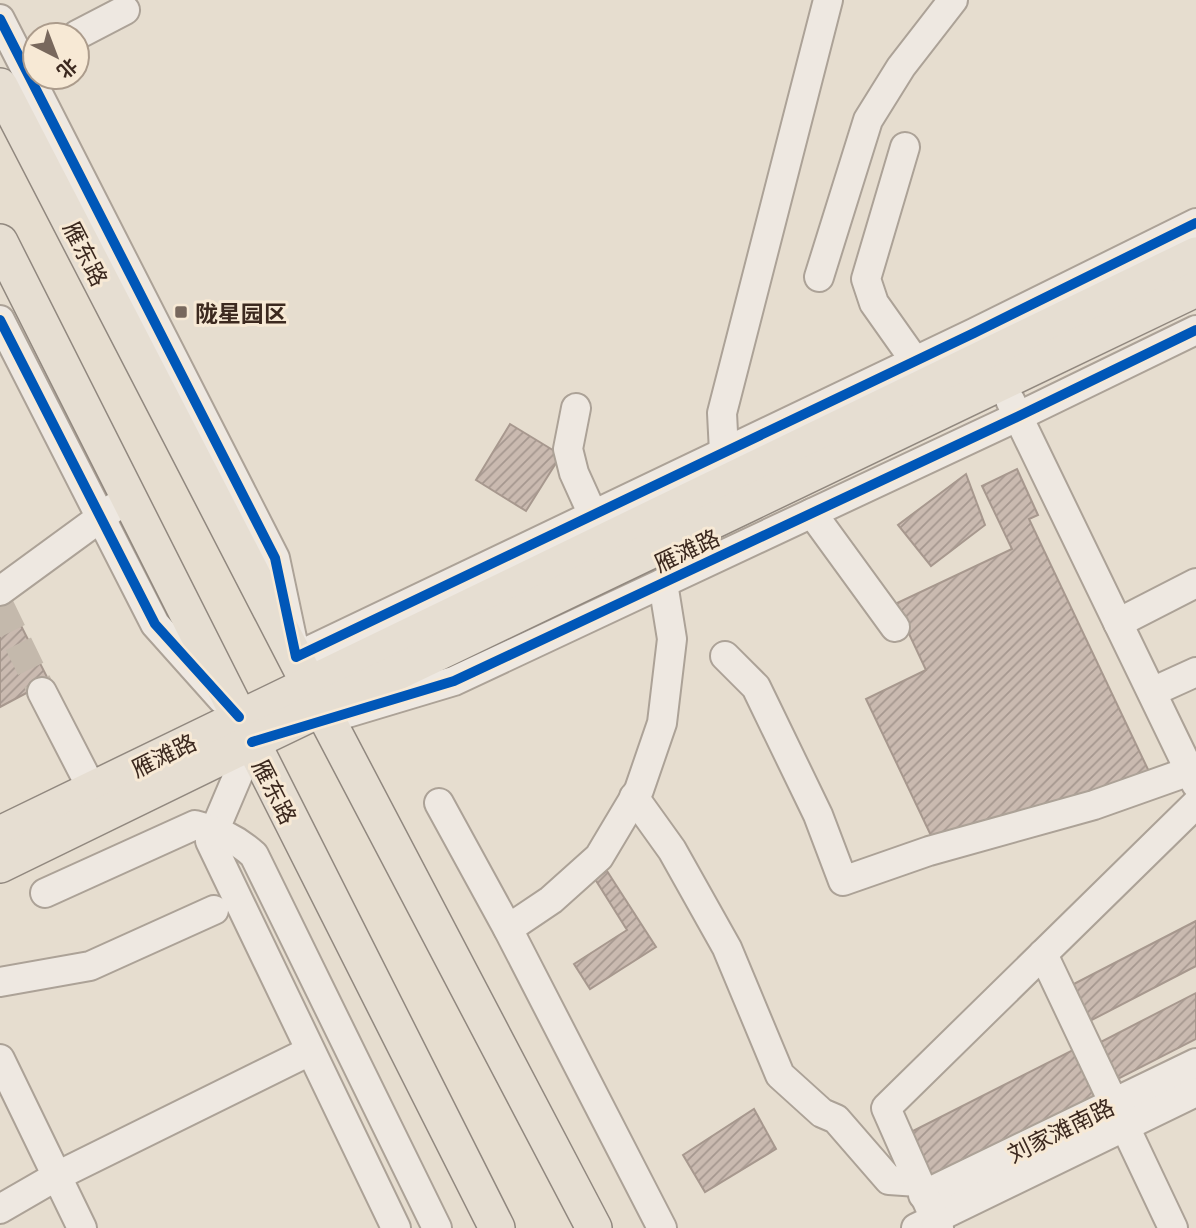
<svg xmlns="http://www.w3.org/2000/svg" width="1196" height="1228" viewBox="0 0 1196 1228" font-family="Georgia,'Noto Sans SC',serif">
	<style>
		.building { fill: url(#building-hatch); stroke: #a7988e; stroke-width: 2 }
		.lines { fill: none; stroke-linecap: round; stroke-linejoin: round }
		.minor-tunnel { stroke: #c4b9ac; stroke-width: 28; stroke-dasharray: 28 14; stroke-linecap: butt }
		.minor-casing { stroke: #aca297; stroke-width: 32 }
		.major-casing { stroke: #91887f; stroke-width: 38 }
		.minor { stroke: #eee8e1; stroke-width: 28 }
		.major { stroke: #e6ded2; stroke-width: 35 }
		.cycleway-casing { stroke: #f7e9d5; stroke-width: 15 }
		.cycleway { stroke: #0057b8; stroke-width: 10 }
		.poi-dot { fill: #78685d; stroke: #f7e9d5; stroke-width: 2.5 }
		.labels { text-anchor: middle; dominant-baseline: central; stroke-width: 6; stroke-linejoin: round; paint-order: stroke }
		.street-label { font-size: 23px; fill: #3c291f; stroke: #f7e9d5 }
		.poi-label { font-size: 23px; font-weight: bold; fill: #3c291f; stroke: #f7e9d5; text-anchor: start }
	</style>
	<defs>
		<pattern id="building-hatch" width="6" height="6" patternUnits="userSpaceOnUse" patternTransform="scale(1.75)"><rect width="6" height="6" fill="#cabab0"/><path d="M-1 1l2-2M0 6l6-6M5 7l2-2" fill="none" stroke="#a5978f"/></pattern>
	</defs>
	<rect width="100%" height="100%" fill="#e6ddcf"/>
	<g class="building">
		<path d="M 510,424 L 561,455 L 526,511 L 476,480 Z"/>
		<path d="M 1017,469 L 1038,515 L 1029,519 L 1153,780 L 936,846 L 866,699 L 926,670 L 895,604 L 1012,549 L 982,486 Z"/>
		<path d="M 966,474 L 985,525 L 931,566 L 898,525 Z"/>
		<path d="M 8,600 L 49,681 L 0,707 L 0,604 Z"/>
		<path d="M 607,871 L 656,947 L 590,989 L 574,964 L 627,930 L 595,879 Z"/>
		<path d="M 1196,921 L 1196,966 L 1086,1023 L 1068,987 Z"/>
		<path d="M 1196,993 L 1196,1039 L 1112,1082 L 1093,1046 Z"/>
		<path d="M 1073,1050 L 1096,1096 L 931,1178 L 909,1133 Z"/>
		<path d="M 754,1109 L 776,1149 L 705,1192 L 683,1155 Z"/>
	</g>
	<g class="lines">
		<path class="minor-tunnel" d="M 0,606 L 42,692"/>
		<g class="minor-casing">
			<g id="minor">
				<path d="M 0,19 L 275,558 L 296,657 L 974,333 L 1196,223"/>
				<path d="M 77,35 L 125,10"/>
				<path d="M 905,147 L 866,279 L 874,303 L 915,361"/>
				<path d="M 819,277 L 868,120 L 901,67 L 953,0"/>
				<path d="M 0,320 L 155,624 L 222,699"/>
				<path d="M 1010,400 L 1196,784"/>
				<path d="M 576,408 L 568,449 L 574,473 L 593,515"/>
				<path d="M 724,452 L 722,413 L 828,0"/>
				<path d="M 812,513 L 895,627"/>
				<path d="M 0,591 L 115,507"/>
				<path d="M 1118,623 L 1196,583"/>
				<path d="M 725,656 L 756,687 L 818,815 L 843,881 L 929,851 L 1094,805 L 1190,771"/>
				<path d="M 42,692 L 92,789"/>
				<path d="M 1152,692 L 1196,672"/>
				<path d="M 324,720 L 454,681 L 1019,416 L 1196,330"/>
				<path d="M 262,739 L 252,742 L 210,841 L 396,1228"/>
				<path d="M 634,797 L 672,850 L 727,948 L 780,1075 L 822,1113 L 836,1119 L 889,1180 L 918,1182"/>
				<path d="M 439,803 L 508,929 L 662,1228"/>
				<path d="M 45,893 L 195,825 C 218,831 237,839 254,855 L 437,1228"/>
				<path d="M 508,929 L 551,900 L 599,857 L 639,790 L 662,723 L 672,639 L 663,583"/>
				<path d="M 1043,954 L 1173,1228"/>
				<path d="M 0,982 L 90,966 L 214,910"/>
				<path d="M 0,1059 L 82,1228"/>
				<path d="M 923,1195 L 1196,1063"/>
				<path d="M 0,1209 L 57,1176 L 310,1051"/>
				<path d="M 916,1228 L 1196,1092"/>
				<path d="M 939,1228 L 886,1108 L 1196,804"/>
			</g>
		</g>
		<g class="major-casing">
			<g id="major">
				<path d="M 0,86 L 327,719 L 594,1228"/>
				<path d="M 0,242 L 497,1228"/>
				<path d="M 0,834 L 1196,255"/>
				<path d="M 0,865 L 252,742 L 1196,289"/>
			</g>
		</g>
		<use href="#minor" class="minor"/>
		<use href="#major" class="major"/>
		<g class="cycleway-casing">
			<g id="cycleway">
				<path d="M 0,19 L 275,558 L 296,657 L 974,333 L 1196,223"/>
				<path d="M 0,320 L 155,624 L 239,717"/>
				<path d="M 252,742 L 454,681 L 1019,416 L 1196,330"/>
			</g>
		</g>
		<use href="#cycleway" class="cycleway"/>
	</g>
	<rect class="poi-dot" x="174" y="305" width="14" height="14" rx="3.5"/>
	<g class="labels">
		<g class="street-label">
			<text transform="translate(87 253) rotate(63)">雁东路</text>
			<text transform="translate(686 549) rotate(-25)">雁滩路</text>
			<text transform="translate(163 754) rotate(-26)">雁滩路</text>
			<text transform="translate(276 791) rotate(63)">雁东路</text>
			<text transform="translate(1060 1129) rotate(-26)">刘家滩南路</text>
		</g>
		<g class="poi-label">
			<text x="195" y="312">陇星园区</text>
		</g>
	</g>
	<g transform="translate(56 56) rotate(138)"><circle r="33" fill="#f7e9d5" stroke="#ac9c8c" stroke-width="2"/>
	<path d="M0-5L12 26L0 18L-12 26Z" fill="#78685d"/>
	<text y="-10" font-size="19" font-weight="bold" text-anchor="middle" fill="#3c291f">北</text>
	</g>
</svg>
